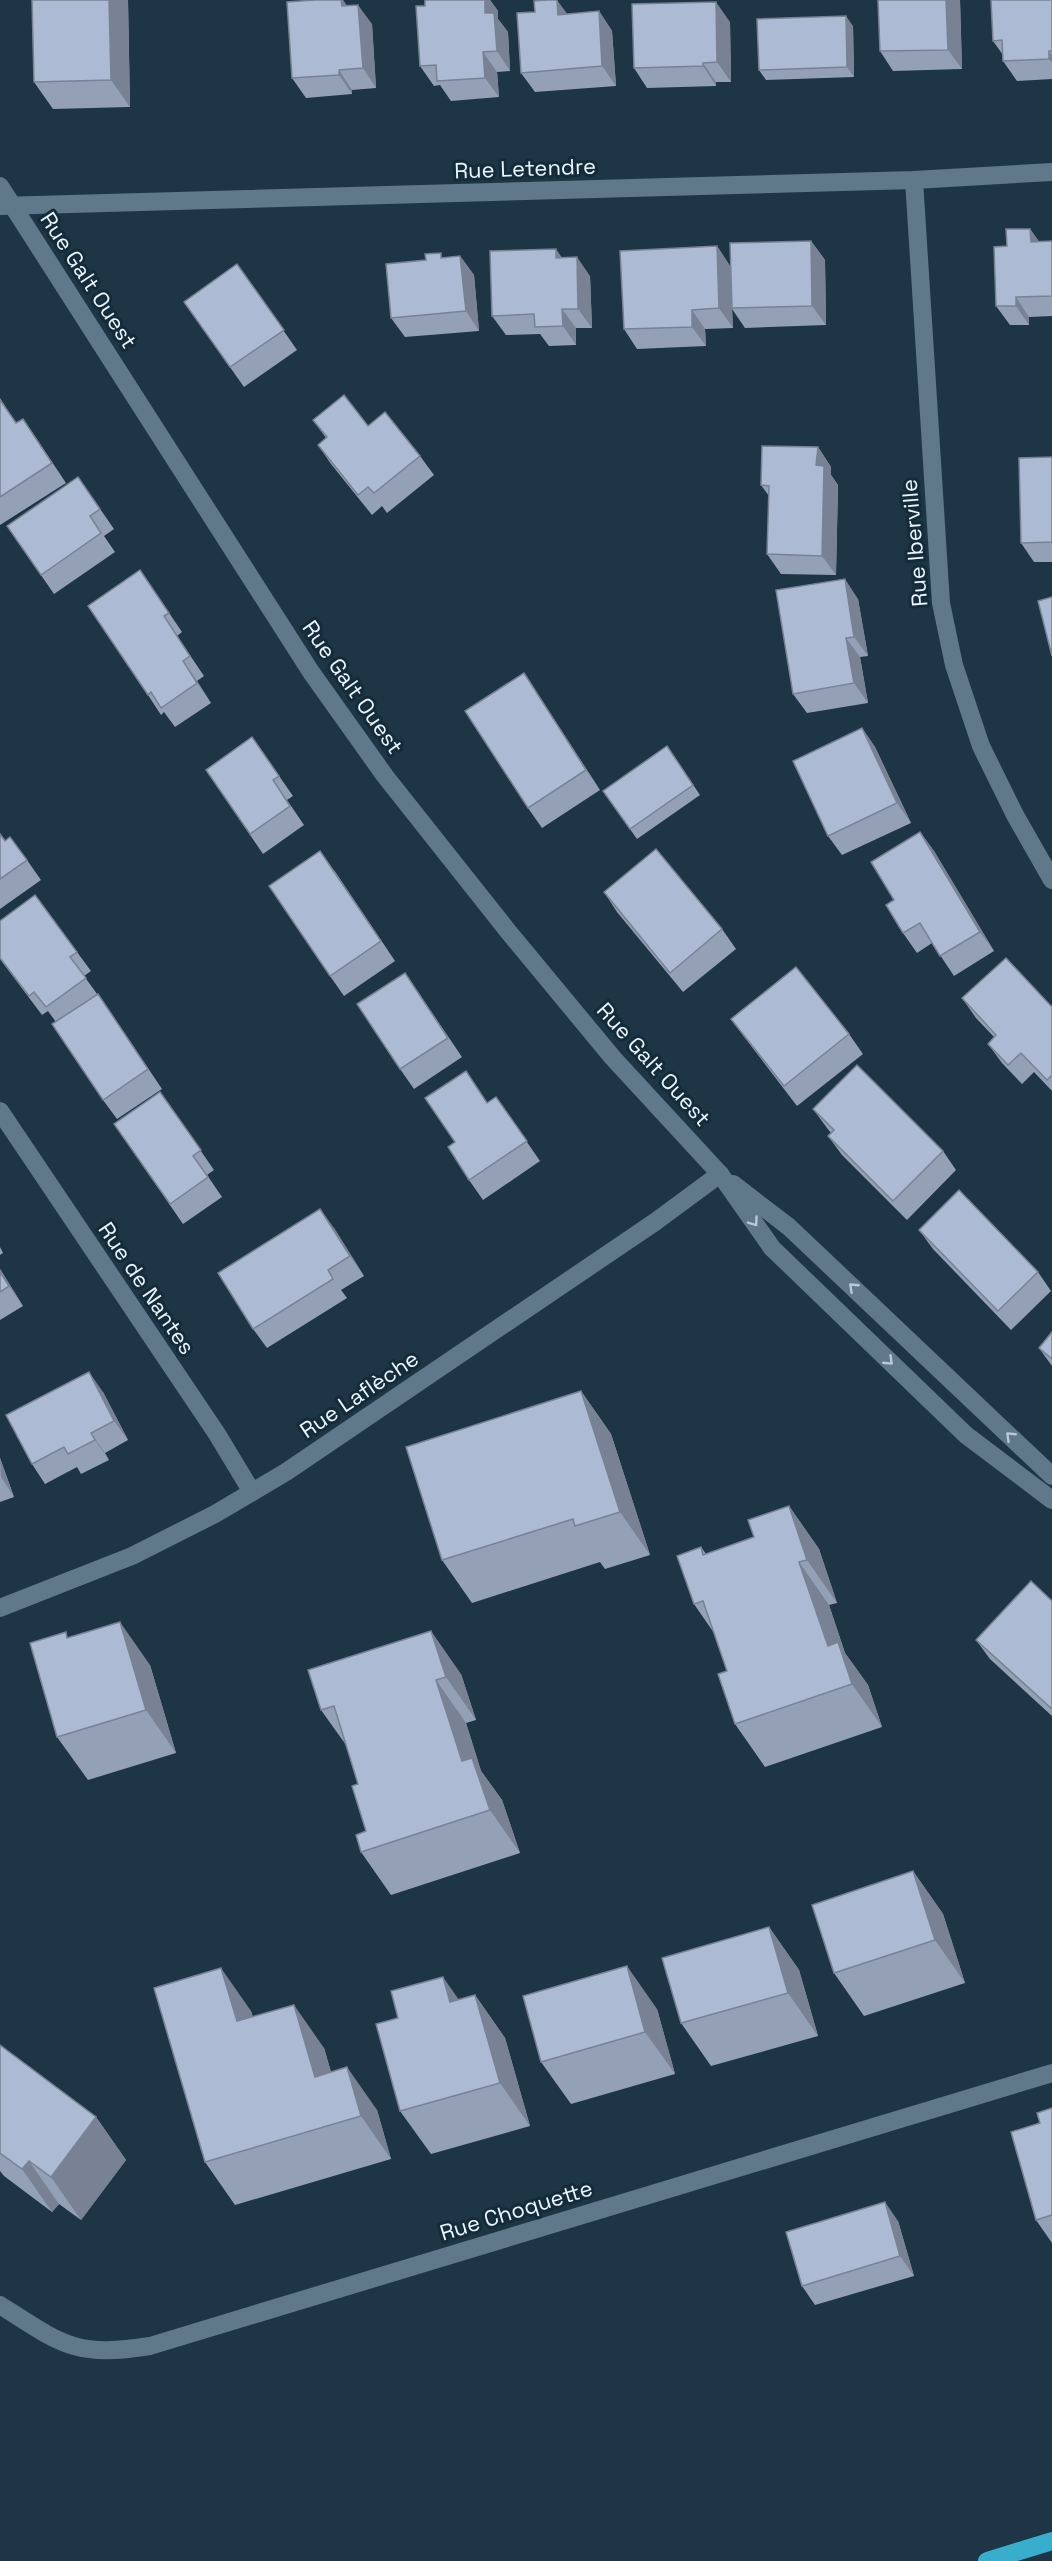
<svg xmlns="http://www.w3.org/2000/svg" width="1052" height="2561" viewBox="0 0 1052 2561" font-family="'Space Grotesk',sans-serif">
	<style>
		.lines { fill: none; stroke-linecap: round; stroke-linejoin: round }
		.minor { stroke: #5f788a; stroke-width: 18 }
		.tertiary { stroke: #5f788a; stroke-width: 18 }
		.motorway { stroke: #38aecc; stroke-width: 18 }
		.wall { fill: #94a0b6 }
		.shaded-wall { fill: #788294 }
		.building { fill: #acbad4; stroke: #788294; stroke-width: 1.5 }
		.oneway { stroke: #b9c9d5 }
		.labels { text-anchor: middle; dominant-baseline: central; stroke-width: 6; stroke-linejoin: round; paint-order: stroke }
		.street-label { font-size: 22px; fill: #eaf5fe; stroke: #142b3a }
	</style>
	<rect width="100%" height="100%" fill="#1e3545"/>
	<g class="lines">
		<g class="minor">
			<path d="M 914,180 L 941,603 L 954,665 L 981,746 L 1015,815 L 1052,880"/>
			<path d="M 0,206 L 914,180 L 1052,172"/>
			<path d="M 0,1111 L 217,1434 L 252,1492"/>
			<path d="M 0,1608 L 132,1556 L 215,1514 L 286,1472 L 655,1222 L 720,1174"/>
			<path d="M 0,2305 C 61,2344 75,2358 150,2346 L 1052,2073"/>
		</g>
		<g class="tertiary">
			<path d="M 0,186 L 311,672 L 385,776 L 507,930 L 613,1058 L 720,1174 L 772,1248 L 966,1435 L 1052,1500"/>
			<path d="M 733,1184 L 789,1227 L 1052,1476"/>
		</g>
		<path class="motorway" d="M 987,2561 L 1052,2541"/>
	</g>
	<g class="wall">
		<path d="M 32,0 L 128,0 L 130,107 L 53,109 L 34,82 Z"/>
		<path d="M 315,0 L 343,0 L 346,6 L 372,24 L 376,88 L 352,90 L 352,94 L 306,98 L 292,78 Z"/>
		<path d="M 425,0 L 490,0 L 498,11 L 498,19 L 508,32 L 510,71 L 497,72 L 499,97 L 451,101 L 440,85 L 434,86 L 420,66 Z"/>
		<path d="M 960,0 L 962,69 L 893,71 L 880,51 Z"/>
		<path d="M 1052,0 L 1052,79 L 1017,81 L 1003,61 L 1003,55 L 993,41 Z"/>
		<path d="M 599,11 L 612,31 L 616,86 L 535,92 L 521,73 L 567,14 Z"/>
		<path d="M 730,22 L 731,82 L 716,82 L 716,86 L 647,88 L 634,68 Z"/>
		<path d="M 853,26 L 854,77 L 766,80 L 759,70 Z"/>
		<path d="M 1030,229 L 1039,242 L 1052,241 L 1052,316 L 1029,317 L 1029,325 L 1010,325 L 996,306 L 1007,246 Z"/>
		<path d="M 811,241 L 825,260 L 826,325 L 745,328 L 732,309 L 733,328 L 705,329 L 706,346 L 637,349 L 624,329 L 717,246 L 730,266 Z"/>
		<path d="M 460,256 L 474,275 L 479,331 L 405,337 L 391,318 L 426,260 Z"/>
		<path d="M 237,264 L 297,350 L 244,387 L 184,302 Z"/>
		<path d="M 590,276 L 592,328 L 576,328 L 576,345 L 549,346 L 540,334 L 506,335 L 492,316 Z"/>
		<path d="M 0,398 L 16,423 L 36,438 L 66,483 L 0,525 Z"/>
		<path d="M 313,420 L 368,426 L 420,456 L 434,475 L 387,513 L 382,506 L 372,515 L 331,464 L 318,445 L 326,438 Z"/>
		<path d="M 818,447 L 831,467 L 831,475 L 838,485 L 836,575 L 781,574 L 767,554 L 769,496 L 761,485 Z"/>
		<path d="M 1052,457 L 1052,562 L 1034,562 L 1021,543 Z"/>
		<path d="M 78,477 L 114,529 L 104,536 L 115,552 L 54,594 L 7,526 Z"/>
		<path d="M 140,570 L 182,632 L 177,636 L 204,676 L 197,681 L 211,703 L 175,727 L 164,712 L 161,715 L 148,695 Z"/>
		<path d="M 858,599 L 868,656 L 860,657 L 868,703 L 807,713 L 793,694 Z"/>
		<path d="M 524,673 L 600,790 L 542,828 L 528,808 Z"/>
		<path d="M 862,728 L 875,747 L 911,823 L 842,855 L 828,836 Z"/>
		<path d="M 252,737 L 293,796 L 287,800 L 304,825 L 263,854 L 206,770 Z"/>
		<path d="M 667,746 L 700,795 L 637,839 L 603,791 Z"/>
		<path d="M 920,832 L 934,851 L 994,951 L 954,976 L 932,943 L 917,953 L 903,933 L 894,900 Z"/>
		<path d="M 0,834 L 5,841 L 27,860 L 41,880 L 0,909 Z"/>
		<path d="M 334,870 L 395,961 L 344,996 L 330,976 Z"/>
		<path d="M 604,892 L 722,929 L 736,949 L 683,992 L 617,912 Z"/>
		<path d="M 0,921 L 77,952 L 91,971 L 84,976 L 111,1013 L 162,1089 L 117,1119 L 103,1100 L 56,1022 L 48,1011 L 42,1015 L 0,959 Z"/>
		<path d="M 418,992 L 462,1057 L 414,1089 L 400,1069 Z"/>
		<path d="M 962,998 L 1052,1007 L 1052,1091 L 1034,1072 L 1022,1084 L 1002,1063 L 988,1044 L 994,1037 L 976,1018 Z"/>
		<path d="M 731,1019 L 849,1034 L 863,1054 L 797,1106 L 745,1038 Z"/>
		<path d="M 160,1092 L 214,1170 L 207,1175 L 222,1197 L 183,1224 L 114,1124 Z"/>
		<path d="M 496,1097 L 540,1161 L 483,1200 L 469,1180 L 455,1142 L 488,1103 Z"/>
		<path d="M 813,1109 L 943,1151 L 956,1170 L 907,1220 L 842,1155 L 828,1136 L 831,1133 L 827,1128 Z"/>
		<path d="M 334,1228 L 364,1276 L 341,1290 L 347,1298 L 267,1348 L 253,1329 Z"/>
		<path d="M 919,1230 L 1038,1272 L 1051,1291 L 1011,1330 L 933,1249 Z"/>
		<path d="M 0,1247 L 3,1253 L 0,1255 Z"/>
		<path d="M 0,1269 L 23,1306 L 0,1320 Z"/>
		<path d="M 1052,1332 L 1052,1366 L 1039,1348 Z"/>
		<path d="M 581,1391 L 611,1434 L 650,1555 L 605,1569 L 600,1562 L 472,1603 L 442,1560 Z"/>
		<path d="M 103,1392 L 128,1440 L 105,1453 L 109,1460 L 81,1474 L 77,1467 L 45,1484 L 32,1464 Z"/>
		<path d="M 0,1458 L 14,1497 L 0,1502 Z"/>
		<path d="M 789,1506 L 819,1549 L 837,1603 L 829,1605 L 845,1653 L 868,1685 L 882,1727 L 765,1767 L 735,1724 L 727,1671 L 714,1633 L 694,1604 L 701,1547 L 706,1554 L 754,1537 Z"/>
		<path d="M 1052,1601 L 1052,1716 L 990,1659 L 976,1640 Z"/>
		<path d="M 70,1637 L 150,1665 L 176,1753 L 88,1780 L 57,1737 Z"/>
		<path d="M 308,1670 L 461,1674 L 476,1720 L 466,1723 L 481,1771 L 502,1800 L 520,1853 L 391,1895 L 361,1852 L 366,1831 L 358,1784 L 346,1745 L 321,1710 Z"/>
		<path d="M 913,1871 L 943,1914 L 965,1983 L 864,2016 L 834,1973 Z"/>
		<path d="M 769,1927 L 799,1970 L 818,2036 L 711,2066 L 681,2023 Z"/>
		<path d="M 475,1995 L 505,2038 L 530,2126 L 431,2154 L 400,2111 L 459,2000 Z"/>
		<path d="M 657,2009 L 675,2074 L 571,2104 L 541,2062 Z"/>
		<path d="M 251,2011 L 253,2017 L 324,2048 L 331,2072 L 377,2110 L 391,2159 L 235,2205 L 205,2162 Z"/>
		<path d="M 0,2045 L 96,2117 L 126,2160 L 81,2220 L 59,2204 L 52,2212 L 4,2176 L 0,2171 Z"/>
		<path d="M 1052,2108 L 1052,2243 L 1036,2220 L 1040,2123 Z"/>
		<path d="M 898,2221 L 914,2276 L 815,2305 L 802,2286 Z"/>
	</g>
	<g class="shaded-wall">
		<path d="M 109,0 L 128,0 L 130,107 L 111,80 Z"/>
		<path d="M 341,0 L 343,0 L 355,17 L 342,6 Z"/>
		<path d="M 485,0 L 490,0 L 498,11 L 498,19 L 508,32 L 510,71 L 497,51 L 485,13 Z"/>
		<path d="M 557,0 L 571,19 L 558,15 Z"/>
		<path d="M 946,0 L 960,0 L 962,69 L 948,50 Z"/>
		<path d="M 716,2 L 730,22 L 731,82 L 717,62 Z"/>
		<path d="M 358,5 L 372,24 L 376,88 L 363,68 Z"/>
		<path d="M 599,11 L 612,31 L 616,86 L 602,66 Z"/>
		<path d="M 846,16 L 853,26 L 854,77 L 847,67 Z"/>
		<path d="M 1049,51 L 1052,55 L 1052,63 L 1049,59 Z"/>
		<path d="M 483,52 L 497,72 L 499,97 L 485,78 Z"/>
		<path d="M 703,63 L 716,82 L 716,86 L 703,66 Z"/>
		<path d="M 339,70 L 352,90 L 352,94 L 339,75 Z"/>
		<path d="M 1030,229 L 1044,248 L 1031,242 Z"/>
		<path d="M 811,241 L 825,260 L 826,325 L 812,306 Z"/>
		<path d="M 717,246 L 730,266 L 733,328 L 719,308 Z"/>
		<path d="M 556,249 L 570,269 L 556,258 Z"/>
		<path d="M 460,256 L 474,275 L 479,331 L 466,311 Z"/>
		<path d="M 577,257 L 590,276 L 592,328 L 578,309 Z"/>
		<path d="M 1016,297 L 1029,317 L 1029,325 L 1016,306 Z"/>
		<path d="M 562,309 L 576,328 L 576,345 L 563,326 Z"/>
		<path d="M 692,310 L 705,329 L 706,346 L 692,327 Z"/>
		<path d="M 23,419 L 36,438 L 66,483 L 52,463 Z"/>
		<path d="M 818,447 L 831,467 L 831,475 L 838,485 L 836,575 L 822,556 L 816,465 Z"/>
		<path d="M 845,579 L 858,599 L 868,656 L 854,637 Z"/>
		<path d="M 846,638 L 860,657 L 868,703 L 854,683 Z"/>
		<path d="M 183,661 L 197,681 L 211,703 L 197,683 Z"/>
		<path d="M 524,673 L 537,693 L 600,790 L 586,770 Z"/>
		<path d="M 862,728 L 875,747 L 911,823 L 897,803 Z"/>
		<path d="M 920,832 L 934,851 L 994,951 L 980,932 Z"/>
		<path d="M 320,1209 L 334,1228 L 364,1276 L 350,1256 Z"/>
		<path d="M 0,1269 L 23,1306 L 9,1286 L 0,1272 Z"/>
		<path d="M 89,1372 L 103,1392 L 128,1440 L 114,1421 Z"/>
		<path d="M 581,1391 L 611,1434 L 650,1555 L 620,1512 Z"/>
		<path d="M 91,1433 L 105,1453 L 109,1460 L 95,1440 Z"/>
		<path d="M 0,1458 L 14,1497 L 1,1477 Z"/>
		<path d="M 789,1506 L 819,1549 L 837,1603 L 807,1560 Z"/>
		<path d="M 799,1562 L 829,1605 L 845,1653 L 868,1685 L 882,1727 L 852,1684 L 828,1646 Z"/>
		<path d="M 120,1622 L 150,1665 L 176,1753 L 146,1710 Z"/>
		<path d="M 431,1631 L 461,1674 L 476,1720 L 446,1677 Z"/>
		<path d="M 436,1680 L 466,1723 L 481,1771 L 502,1800 L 520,1853 L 490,1810 L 462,1761 Z"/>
		<path d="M 913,1871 L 943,1914 L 965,1983 L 935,1940 Z"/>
		<path d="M 769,1927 L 799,1970 L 818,2036 L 788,1993 Z"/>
		<path d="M 627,1966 L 657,2009 L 675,2074 L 645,2032 Z"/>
		<path d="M 221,1968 L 251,2011 L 267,2064 L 237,2021 Z"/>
		<path d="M 443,1977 L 473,2020 L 450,2002 Z"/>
		<path d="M 475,1995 L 505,2038 L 530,2126 L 500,2083 Z"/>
		<path d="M 294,2005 L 324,2048 L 345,2120 L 315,2077 Z"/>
		<path d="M 347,2067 L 377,2110 L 391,2159 L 361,2116 Z"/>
		<path d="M 96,2117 L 126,2160 L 81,2220 L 51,2177 Z"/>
		<path d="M 29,2161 L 59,2204 L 52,2212 L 22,2169 Z"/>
		<path d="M 885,2202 L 898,2221 L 914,2276 L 900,2256 Z"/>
	</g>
	<g class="building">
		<path d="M 32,0 L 109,0 L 111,80 L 34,82 Z"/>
		<path d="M 315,0 L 341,0 L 342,6 L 358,5 L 363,68 L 339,70 L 339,75 L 292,78 L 287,2 Z"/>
		<path d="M 425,0 L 485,0 L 485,13 L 494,13 L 497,51 L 483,52 L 485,78 L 437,81 L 436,65 L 420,66 L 416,6 L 425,6 Z"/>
		<path d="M 547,0 L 557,0 L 558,15 L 599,11 L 602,66 L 521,73 L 517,13 L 535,12 L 534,1 Z"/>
		<path d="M 878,0 L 946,0 L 948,50 L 880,51 Z"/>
		<path d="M 991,0 L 1052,0 L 1052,51 L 1049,51 L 1049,59 L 1003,61 L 1002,40 L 993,41 Z"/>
		<path d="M 716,2 L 717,62 L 703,63 L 703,66 L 634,68 L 632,4 Z"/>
		<path d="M 846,16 L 847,67 L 759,70 L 757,19 Z"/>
		<path d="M 1006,229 L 1030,229 L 1031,242 L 1052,241 L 1052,296 L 1016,297 L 1016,306 L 996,306 L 994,247 L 1007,246 Z"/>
		<path d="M 811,241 L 812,306 L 732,308 L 730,243 Z"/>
		<path d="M 717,246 L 719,308 L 692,310 L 692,327 L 624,329 L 620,251 Z"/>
		<path d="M 556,249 L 556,258 L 577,257 L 578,309 L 562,309 L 563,326 L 535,327 L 534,314 L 492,316 L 490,251 Z"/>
		<path d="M 441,253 L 441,258 L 460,256 L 466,311 L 391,318 L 386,264 L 426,260 L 425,254 Z"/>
		<path d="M 237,264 L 284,330 L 230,367 L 184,302 Z"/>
		<path d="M 344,395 L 368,426 L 385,412 L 420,456 L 374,493 L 368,487 L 358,495 L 318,445 L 327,437 L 313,420 Z"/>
		<path d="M 0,400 L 16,423 L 23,419 L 52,463 L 0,497 Z"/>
		<path d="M 762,446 L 818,447 L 816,465 L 824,466 L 822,556 L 767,554 L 769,486 L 761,485 Z"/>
		<path d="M 1052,457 L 1052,542 L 1021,543 L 1019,458 Z"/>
		<path d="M 78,477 L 100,509 L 90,516 L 101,533 L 41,575 L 7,526 Z"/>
		<path d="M 140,570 L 169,613 L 164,616 L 190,656 L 183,661 L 197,683 L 161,708 L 151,692 L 148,695 L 88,606 Z"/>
		<path d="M 845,579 L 854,637 L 846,638 L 854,683 L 793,694 L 776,590 Z"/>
		<path d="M 1052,597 L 1052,656 L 1038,601 Z"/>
		<path d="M 524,673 L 586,770 L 528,808 L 465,711 Z"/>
		<path d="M 862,728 L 897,803 L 828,836 L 793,761 Z"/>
		<path d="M 252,737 L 279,776 L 273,780 L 290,806 L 250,834 L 206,770 Z"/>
		<path d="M 667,746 L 693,785 L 630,829 L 603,791 Z"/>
		<path d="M 920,832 L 980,932 L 940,956 L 920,923 L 903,933 L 886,905 L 894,900 L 871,862 Z"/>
		<path d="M 0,834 L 5,841 L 10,837 L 27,860 L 0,879 Z"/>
		<path d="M 656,849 L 722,929 L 670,973 L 604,892 Z"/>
		<path d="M 320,851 L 381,941 L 330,976 L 269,886 Z"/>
		<path d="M 35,895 L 77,952 L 70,957 L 86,978 L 46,1007 L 34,992 L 29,996 L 0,958 L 0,921 Z"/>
		<path d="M 1006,958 L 1052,1007 L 1052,1075 L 1047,1080 L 1021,1053 L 1008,1065 L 988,1044 L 996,1035 L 962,998 Z"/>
		<path d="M 796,967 L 849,1034 L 784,1086 L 731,1019 Z"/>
		<path d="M 405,973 L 448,1038 L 400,1069 L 357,1004 Z"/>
		<path d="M 98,994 L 148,1069 L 103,1100 L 52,1024 Z"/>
		<path d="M 857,1065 L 943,1151 L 893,1201 L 828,1136 L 834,1130 L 813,1109 Z"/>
		<path d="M 466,1071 L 487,1103 L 496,1097 L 527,1141 L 469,1180 L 448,1147 L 455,1142 L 425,1098 Z"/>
		<path d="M 160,1092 L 201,1150 L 193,1156 L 208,1177 L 170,1204 L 114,1124 Z"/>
		<path d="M 959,1190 L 1038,1272 L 998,1311 L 919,1230 Z"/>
		<path d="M 320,1209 L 350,1256 L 328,1270 L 333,1279 L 253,1329 L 218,1273 Z"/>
		<path d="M 0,1272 L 9,1286 L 0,1292 Z"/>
		<path d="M 1052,1332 L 1052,1359 L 1039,1348 Z"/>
		<path d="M 89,1372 L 114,1421 L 91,1433 L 95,1440 L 68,1454 L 64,1447 L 32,1464 L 6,1415 Z"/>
		<path d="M 581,1391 L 620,1512 L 575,1526 L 573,1519 L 442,1560 L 406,1447 Z"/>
		<path d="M 789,1506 L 807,1560 L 799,1562 L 828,1646 L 838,1642 L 852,1684 L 735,1724 L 718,1674 L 727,1671 L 703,1601 L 694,1604 L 677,1556 L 701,1547 L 703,1555 L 754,1537 L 748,1520 Z"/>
		<path d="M 1031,1581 L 1052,1601 L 1052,1709 L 976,1640 Z"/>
		<path d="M 120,1622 L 146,1710 L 57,1737 L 30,1643 L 66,1632 L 67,1638 Z"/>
		<path d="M 431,1631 L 446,1677 L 436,1680 L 462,1761 L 472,1758 L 490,1810 L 361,1852 L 356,1835 L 366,1831 L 352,1786 L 358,1784 L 334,1706 L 321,1710 L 308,1670 Z"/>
		<path d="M 913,1871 L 935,1940 L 834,1973 L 812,1905 Z"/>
		<path d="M 769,1927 L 788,1993 L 681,2023 L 662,1958 Z"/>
		<path d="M 627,1966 L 645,2032 L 541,2062 L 523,1996 Z"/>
		<path d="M 221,1968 L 237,2021 L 294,2005 L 315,2077 L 347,2067 L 361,2116 L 205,2162 L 154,1988 Z"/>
		<path d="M 443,1977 L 450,2002 L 475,1995 L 500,2083 L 400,2111 L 376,2024 L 398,2018 L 391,1991 Z"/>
		<path d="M 0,2045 L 96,2117 L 51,2177 L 29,2161 L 22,2169 L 0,2153 Z"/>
		<path d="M 1052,2108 L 1052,2215 L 1036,2220 L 1011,2132 L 1040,2123 L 1037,2113 Z"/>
		<path d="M 885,2202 L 900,2256 L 802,2286 L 786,2232 Z"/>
	</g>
	<defs><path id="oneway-chevron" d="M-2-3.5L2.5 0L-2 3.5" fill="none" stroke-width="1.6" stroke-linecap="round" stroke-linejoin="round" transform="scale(1.5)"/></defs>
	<g class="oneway">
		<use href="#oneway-chevron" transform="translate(754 1222) rotate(55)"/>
		<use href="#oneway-chevron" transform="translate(853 1287) rotate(-137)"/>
		<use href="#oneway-chevron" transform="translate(889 1361) rotate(44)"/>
		<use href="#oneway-chevron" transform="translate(1010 1436) rotate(-136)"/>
	</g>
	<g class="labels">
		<g class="street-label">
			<text transform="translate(525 168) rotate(-2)">Rue Letendre</text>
			<text transform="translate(89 280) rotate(57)">Rue Galt Ouest</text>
			<text transform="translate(914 543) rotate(-95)">Rue Iberville</text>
			<text transform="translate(353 687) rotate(55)">Rue Galt Ouest</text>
			<text transform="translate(654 1064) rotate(48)">Rue Galt Ouest</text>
			<text transform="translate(147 1288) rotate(56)">Rue de Nantes</text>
			<text transform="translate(359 1394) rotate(-34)">Rue Laflèche</text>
			<text transform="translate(516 2210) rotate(-17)">Rue Choquette</text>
		</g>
	</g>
</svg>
